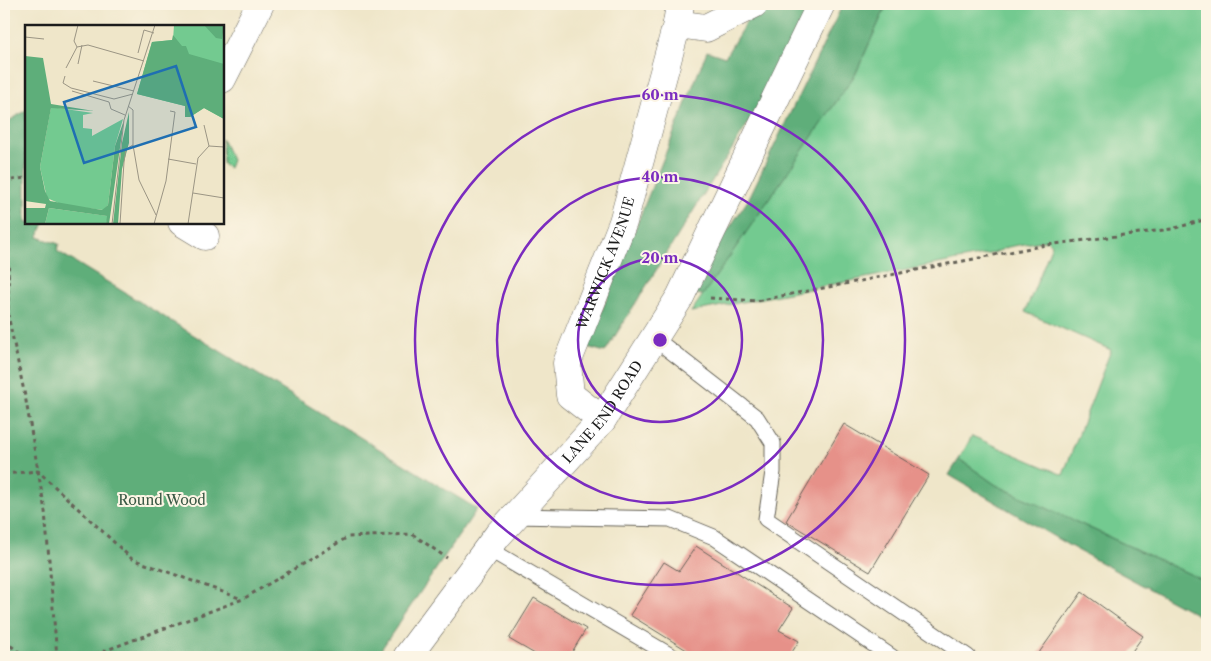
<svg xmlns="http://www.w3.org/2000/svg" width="1211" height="661" viewBox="0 0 1211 661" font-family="'Libre Caslon Text',serif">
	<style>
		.green { fill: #73ca90; stroke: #487356 }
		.forest { fill: #5eae7a; stroke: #3d654b }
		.building { fill: #e69189 }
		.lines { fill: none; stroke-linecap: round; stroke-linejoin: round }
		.lane-casing { stroke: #666359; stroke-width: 17 }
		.street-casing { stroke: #666359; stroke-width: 29 }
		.secondary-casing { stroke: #666359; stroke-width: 29 }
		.path { stroke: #666359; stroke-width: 3; stroke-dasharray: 4 4; stroke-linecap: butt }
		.lane { stroke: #fff; stroke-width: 15 }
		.street { stroke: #fff; stroke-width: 28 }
		.secondary { stroke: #fff; stroke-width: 28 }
		.ring { fill: none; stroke: #7b2cbf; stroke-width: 2.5 }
		.labels { text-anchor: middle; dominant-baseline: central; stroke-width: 4; stroke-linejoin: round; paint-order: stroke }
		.street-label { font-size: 14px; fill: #1c1c1c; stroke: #fcf5e5 }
		.park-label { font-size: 14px; fill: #3a5945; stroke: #fcf5e5 }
		.inset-road { fill: none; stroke: #9b9584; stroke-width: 1 }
		.view { fill: #1f6fb2; fill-opacity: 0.15; stroke: #1f6fb2; stroke-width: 2.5 }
		.inset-edge { fill: none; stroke: #1c1c1c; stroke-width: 2.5 }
		.centre { fill: #7b2cbf; stroke: #fcf5e5; stroke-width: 2.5 }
		.ring-label { font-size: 15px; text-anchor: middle; font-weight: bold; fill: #7b2cbf; stroke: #fcf5e5; stroke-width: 4; stroke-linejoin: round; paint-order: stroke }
	</style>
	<rect width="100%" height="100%" fill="#fcf5e5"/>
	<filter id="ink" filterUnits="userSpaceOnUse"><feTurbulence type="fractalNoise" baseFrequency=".02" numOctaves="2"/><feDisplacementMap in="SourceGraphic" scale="10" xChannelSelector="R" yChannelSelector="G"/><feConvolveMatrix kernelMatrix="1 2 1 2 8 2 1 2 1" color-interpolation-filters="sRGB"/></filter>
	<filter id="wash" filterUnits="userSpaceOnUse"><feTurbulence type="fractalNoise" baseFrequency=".0096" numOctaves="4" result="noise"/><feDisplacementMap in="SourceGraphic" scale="20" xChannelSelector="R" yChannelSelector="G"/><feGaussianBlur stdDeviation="1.12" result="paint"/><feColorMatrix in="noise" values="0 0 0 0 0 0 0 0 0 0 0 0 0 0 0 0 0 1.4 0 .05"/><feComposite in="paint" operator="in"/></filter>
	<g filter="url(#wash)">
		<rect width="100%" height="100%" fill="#efe6c9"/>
		<g class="green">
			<path d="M 887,4 L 1207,4 L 1207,582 L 996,485 L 959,459 L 972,436 L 1063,475 L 1111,350 L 1025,312 L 1052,245 L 1047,240 L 1008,247 L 994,253 L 691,312 L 856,73 Z"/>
			<path d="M 222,139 L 232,160 L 229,168 L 223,164 Z"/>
		</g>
		<g class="forest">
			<path d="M 757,4 L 814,4 L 779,74 L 605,352 L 587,347 L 707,51 L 725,57 Z"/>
			<path d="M 843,4 L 887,4 L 856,73 L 703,295 L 686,293 L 748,200 Z"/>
			<path d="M 26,110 L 26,222 L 44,223 L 38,237 L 59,244 L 57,251 L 477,509 L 376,657 L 4,657 L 4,124 Z"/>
			<path d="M 959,459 L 996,485 L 1207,582 L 1207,620 L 1068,545 L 949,475 Z"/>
		</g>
		<g id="blocks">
			<g class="building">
				<path d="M 844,424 L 929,475 L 870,572 L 786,521 Z"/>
				<path d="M 696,546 L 793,608 L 779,630 L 799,641 L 789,657 L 698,657 L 630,615 L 664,562 L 679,571 Z"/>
				<path d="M 1082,592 L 1143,636 L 1128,657 L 1036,657 Z"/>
				<path d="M 534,598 L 586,629 L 569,657 L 540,657 L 509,639 Z"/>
			</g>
		</g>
	</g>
	<g filter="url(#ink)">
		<use href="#blocks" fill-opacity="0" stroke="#666359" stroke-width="1"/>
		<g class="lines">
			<g class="lane-casing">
				<g id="lane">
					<path d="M 654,338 L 757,418 L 773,443 L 773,472 L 766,519 L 968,657"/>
					<path d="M 514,516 L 670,519 L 714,537 L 892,657"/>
					<path d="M 487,548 L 673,657"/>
				</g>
			</g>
			<g class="street-casing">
				<g id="street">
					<path d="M 677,24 L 706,28 L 754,4"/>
					<path d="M 222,79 L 260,4"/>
					<path d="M 182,222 L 205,236"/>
					<path id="s1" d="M 602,420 L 570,395 L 567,363 L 623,222 L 677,24 L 680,4"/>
				</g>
			</g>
			<g class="secondary-casing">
				<g id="secondary">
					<path id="s2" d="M 407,657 L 498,535 L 602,420 L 680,297 L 821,4"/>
				</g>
			</g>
			<g class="path">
				<path d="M 4,181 L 26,178"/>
				<path d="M 4,194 L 9,212 L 8,315 L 26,401 L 45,511 L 57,657"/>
				<path d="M 4,281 L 9,279"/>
				<path d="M 710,298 L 756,301 L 1046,245 L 1172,229 L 1207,219"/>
				<path d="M 4,474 L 38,471 L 132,559 L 242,599"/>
				<path d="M 4,641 L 26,657"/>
				<path d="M 88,657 L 243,599 L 348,537 L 412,534 L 447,558"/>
			</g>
			<use href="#lane" class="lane"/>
			<use href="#street" class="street"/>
			<use href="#secondary" class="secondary"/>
		</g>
	</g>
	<g class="ring">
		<circle cx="660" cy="340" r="82"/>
		<circle cx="660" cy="340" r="163"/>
		<circle cx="660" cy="340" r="245"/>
	</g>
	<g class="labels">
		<g class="street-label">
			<text stroke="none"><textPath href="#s1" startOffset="180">WARWICK AVENUE</textPath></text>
			<text stroke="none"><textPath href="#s2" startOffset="314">LANE END ROAD</textPath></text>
		</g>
		<g class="park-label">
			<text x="162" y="500">Round Wood</text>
		</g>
	</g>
	<g transform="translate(25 25)">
		<rect width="199" height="199" fill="#efe6c9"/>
		<path d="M 149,0 L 199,0 L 199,94 L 179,83 L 165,92 L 160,92 L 160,81 L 112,69 L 127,17 L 148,15 ZM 26,82 L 68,88 L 58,90 L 58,103 L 67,104 L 67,111 L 98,94 L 90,121 L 83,180 L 78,185 L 38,180 L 22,173 L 15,142 ZM 24,183 L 83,191 L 81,199 L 20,199 Z" fill="#73ca90"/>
		<path d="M 179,0 L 199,0 L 197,14 L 191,13 ZM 148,10 L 157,21 L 161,21 L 164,29 L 199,39 L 199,94 L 179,83 L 165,92 L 160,92 L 160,81 L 112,69 L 127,17 L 147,15 ZM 0,31 L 18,33 L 26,79 L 69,86 L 26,83 L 15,142 L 20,166 L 25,176 L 77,185 L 83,180 L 90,121 L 99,95 L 84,199 L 81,199 L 82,191 L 24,183 L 20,199 L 0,199 L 0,183 L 20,183 L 21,179 L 0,176 ZM 104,87 L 104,118 L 97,144 L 93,199 L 88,199 L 97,118 Z" fill="#5eae7a"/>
		<path class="inset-road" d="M 0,12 L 19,14M 52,22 L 63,20 L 119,36M 52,22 L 49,16 L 53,0M 113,28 L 119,5 L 129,8M 53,39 L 57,20M 41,43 L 52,22M 40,51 L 38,58 L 46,63 L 89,74 L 108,69M 68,56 L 109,66M 47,66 L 84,77 L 86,84 L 100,90M 103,81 L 108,85 L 108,120 L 114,155 L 131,190M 179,100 L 184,121M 143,134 L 171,139M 168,168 L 199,173M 87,199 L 99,95 L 130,0M 95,199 L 99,137 L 101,124 L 108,120M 129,199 L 141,156 L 150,87 L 145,86M 163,199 L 173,133 L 184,121 L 199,122"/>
		<path class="view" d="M 151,41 L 171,102 L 59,138 L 39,77 Z"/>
		<rect width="199" height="199" class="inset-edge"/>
	</g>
	<circle cx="660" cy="340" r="8" class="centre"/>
	<g class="ring-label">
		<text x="660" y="100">60 m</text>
		<text x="660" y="182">40 m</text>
		<text x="660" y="263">20 m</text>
	</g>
	<rect width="1211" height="661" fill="none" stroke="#fcf5e5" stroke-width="20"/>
</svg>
